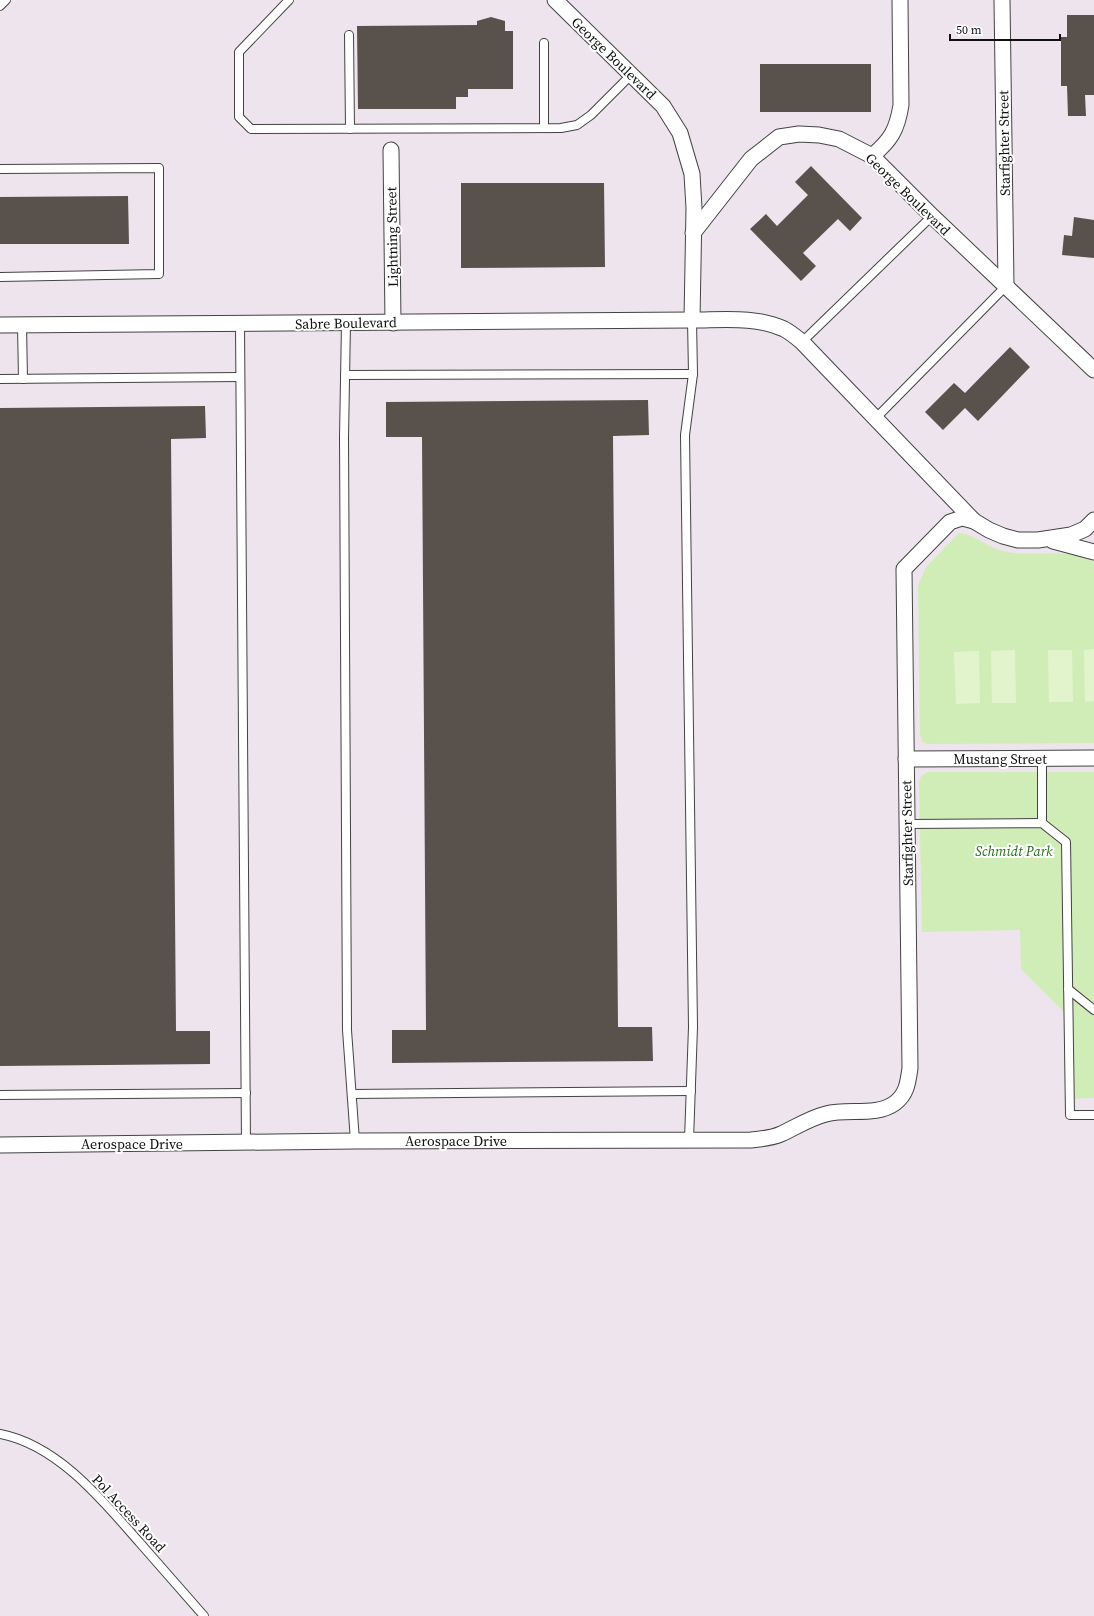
<svg xmlns="http://www.w3.org/2000/svg" width="1094" height="1616" viewBox="0 0 1094 1616" font-family="'Source Serif 4',serif">
	<style>
		.industrial { fill: #eee4ee }
		.green { fill: #d0edb8 }
		.pitch { fill: #e2f4cb }
		.building { fill: #59514b }
		.lines { fill: none; stroke-linecap: round; stroke-linejoin: round }
		.service-casing { stroke: #434343; stroke-width: 10 }
		.minor-casing { stroke: #434343; stroke-width: 17 }
		.service { stroke: #fff; stroke-width: 8 }
		.minor { stroke: #fff; stroke-width: 15 }
		.labels { text-anchor: middle; dominant-baseline: central; stroke-width: 4; stroke-linejoin: round; paint-order: stroke }
		.street-label { font-size: 14px; fill: #101010; stroke: #fff }
		.park-label { font-size: 14px; font-style: italic; fill: #256d1a; stroke: #fff }
	</style>
	<rect width="100%" height="100%" fill="#fffdf2"/>
	<rect class="industrial" x="0" y="0" width="1094" height="1616"/>
	<g class="green">
		<path d="M 959,533 C 972,533 990,549 1007,552 C 1035,557 1068,547 1094,562 L 1094,743 L 927,744 L 922,742 L 920,734 L 918,585 L 926,567 Z"/>
		<path d="M 928,772 L 1094,772 L 1094,1098 L 1065,1099 L 1064,1012 L 1021,969 L 1020,930 L 922,932 L 919,782 L 921,776 Z"/>
	</g>
	<g class="pitch">
		<path d="M 1094,649 L 1094,701 L 1085,702 L 1084,650 Z"/>
		<path d="M 1015,650 L 1016,703 L 992,703 L 991,651 Z"/>
		<path d="M 1048,650 L 1072,650 L 1073,702 L 1049,702 Z"/>
		<path d="M 979,651 L 980,703 L 956,704 L 954,652 Z"/>
	</g>
	<g class="building">
		<path d="M 1067,15 L 1094,15 L 1094,95 L 1085,95 L 1086,116 L 1068,116 L 1067,86 L 1061,86 L 1061,37 L 1067,37 Z"/>
		<path d="M 491,17 L 505,21 L 505,31 L 513,31 L 513,89 L 468,89 L 468,97 L 456,97 L 456,109 L 358,109 L 357,26 L 477,25 L 477,21 Z"/>
		<rect x="760" y="64" width="111" height="48"/>
		<path d="M 811,166 L 862,218 L 850,231 L 838,219 L 803,253 L 816,266 L 801,281 L 750,229 L 766,214 L 777,226 L 808,195 L 795,182 Z"/>
		<path d="M 461,183 L 604,183 L 605,267 L 461,268 Z"/>
		<path d="M 128,196 L 129,244 L 0,244 L 0,197 Z"/>
		<path d="M 1074,217 L 1094,220 L 1094,258 L 1062,255 L 1064,235 L 1072,236 Z"/>
		<path d="M 1010,347 L 1030,367 L 978,421 L 965,408 L 943,430 L 925,412 L 954,383 L 965,393 Z"/>
		<path d="M 648,400 L 649,435 L 613,436 L 618,1027 L 652,1027 L 653,1061 L 392,1063 L 392,1030 L 426,1030 L 422,437 L 386,437 L 386,402 Z"/>
		<path d="M 205,406 L 206,438 L 171,439 L 176,1031 L 210,1031 L 210,1064 L 0,1066 L 0,408 Z"/>
	</g>
	<g class="lines">
		<g class="service-casing">
			<g id="service">
				<path d="M 289,0 L 239,52 L 239,117 L 251,129 L 561,128 L 577,125 L 591,115 L 631,75"/>
				<path d="M 0,6 L 6,0"/>
				<path d="M 349,35 L 350,129"/>
				<path d="M 544,43 L 544,128"/>
				<path d="M 0,169 L 159,168 L 159,274 L 0,277"/>
				<path d="M 346,323 L 344,437 L 347,1030 L 355,1141"/>
				<path d="M 22,325 L 23,379"/>
				<path d="M 240,325 L 246,1143"/>
				<path d="M 802,342 L 932,216"/>
				<path d="M 345,375 L 693,374"/>
				<path d="M 0,379 L 240,377"/>
				<path d="M 876,418 L 1006,286"/>
				<path d="M 1042,759 L 1042,823"/>
				<path d="M 907,824 L 1042,823 L 1066,842 L 1070,1115 L 1094,1115"/>
				<path d="M 1068,989 L 1094,1010"/>
				<path d="M 352,1094 L 691,1091"/>
				<path d="M 0,1095 L 246,1093"/>
				<path d="M 689,1140 L 693,1027 L 685,435 L 693,374 L 692,320"/>
				<path d="M 0,1434 C 58,1445 103,1501 140,1543 C 161,1567 183,1592 204,1616"/>
			</g>
		</g>
		<g class="minor-casing">
			<g id="minor">
				<path d="M 555,0 L 663,106 L 680,133 L 692,174 L 694,208 L 692,320 C 723,320 756,316 784,329 C 790,332 796,337 802,342 L 974,521 L 989,530 L 1003,536 L 1018,540 L 1038,540 L 1071,535 L 1085,529 L 1094,520"/>
				<path d="M 1002,0 L 1006,286"/>
				<path d="M 391,150 L 393,323"/>
				<path d="M 872,156 C 891,140 897,130 901,105 L 900,0"/>
				<path d="M 693,233 L 751,159 L 779,137 L 799,134 L 819,135 L 839,139 L 872,156 L 932,216 L 1094,370"/>
				<path d="M 0,325 L 692,320"/>
				<path d="M 1053,541 L 1094,552"/>
				<path d="M 906,759 L 1094,758"/>
				<path d="M 0,1145 L 355,1141 L 751,1140 C 762,1139 772,1138 781,1134 C 796,1127 810,1118 826,1114 C 848,1108 876,1117 895,1103 C 907,1094 908,1082 910,1068 L 904,569 L 950,522 L 962,518 L 974,521"/>
			</g>
		</g>
		<use href="#service" class="service"/>
		<use href="#minor" class="minor"/>
	</g>
	<g class="labels">
		<g class="street-label">
			<text transform="translate(614 58) rotate(44)">George Boulevard</text>
			<text transform="translate(1004 143) rotate(-91)">Starfighter Street</text>
			<text transform="translate(908 194) rotate(44)">George Boulevard</text>
			<text transform="translate(392 237) rotate(-91)">Lightning Street</text>
			<text transform="translate(346 323) rotate(-1)">Sabre Boulevard</text>
			<text x="1000" y="759">Mustang Street</text>
			<text transform="translate(907 833) rotate(-91)">Starfighter Street</text>
			<text x="456" y="1141">Aerospace Drive</text>
			<text x="132" y="1144">Aerospace Drive</text>
			<text transform="translate(129 1513) rotate(47)">Pol Access Road</text>
		</g>
		<g class="park-label">
			<text x="1014" y="851">Schmidt Park</text>
		</g>
	</g>
	<path d="M950 34v6h110v-6" fill="none" stroke="#101010" stroke-width="2"/>
	<text x="956" y="34" font-size="12" fill="#101010" stroke="#ffffff" stroke-width="3" paint-order="stroke">50 m</text>
</svg>
